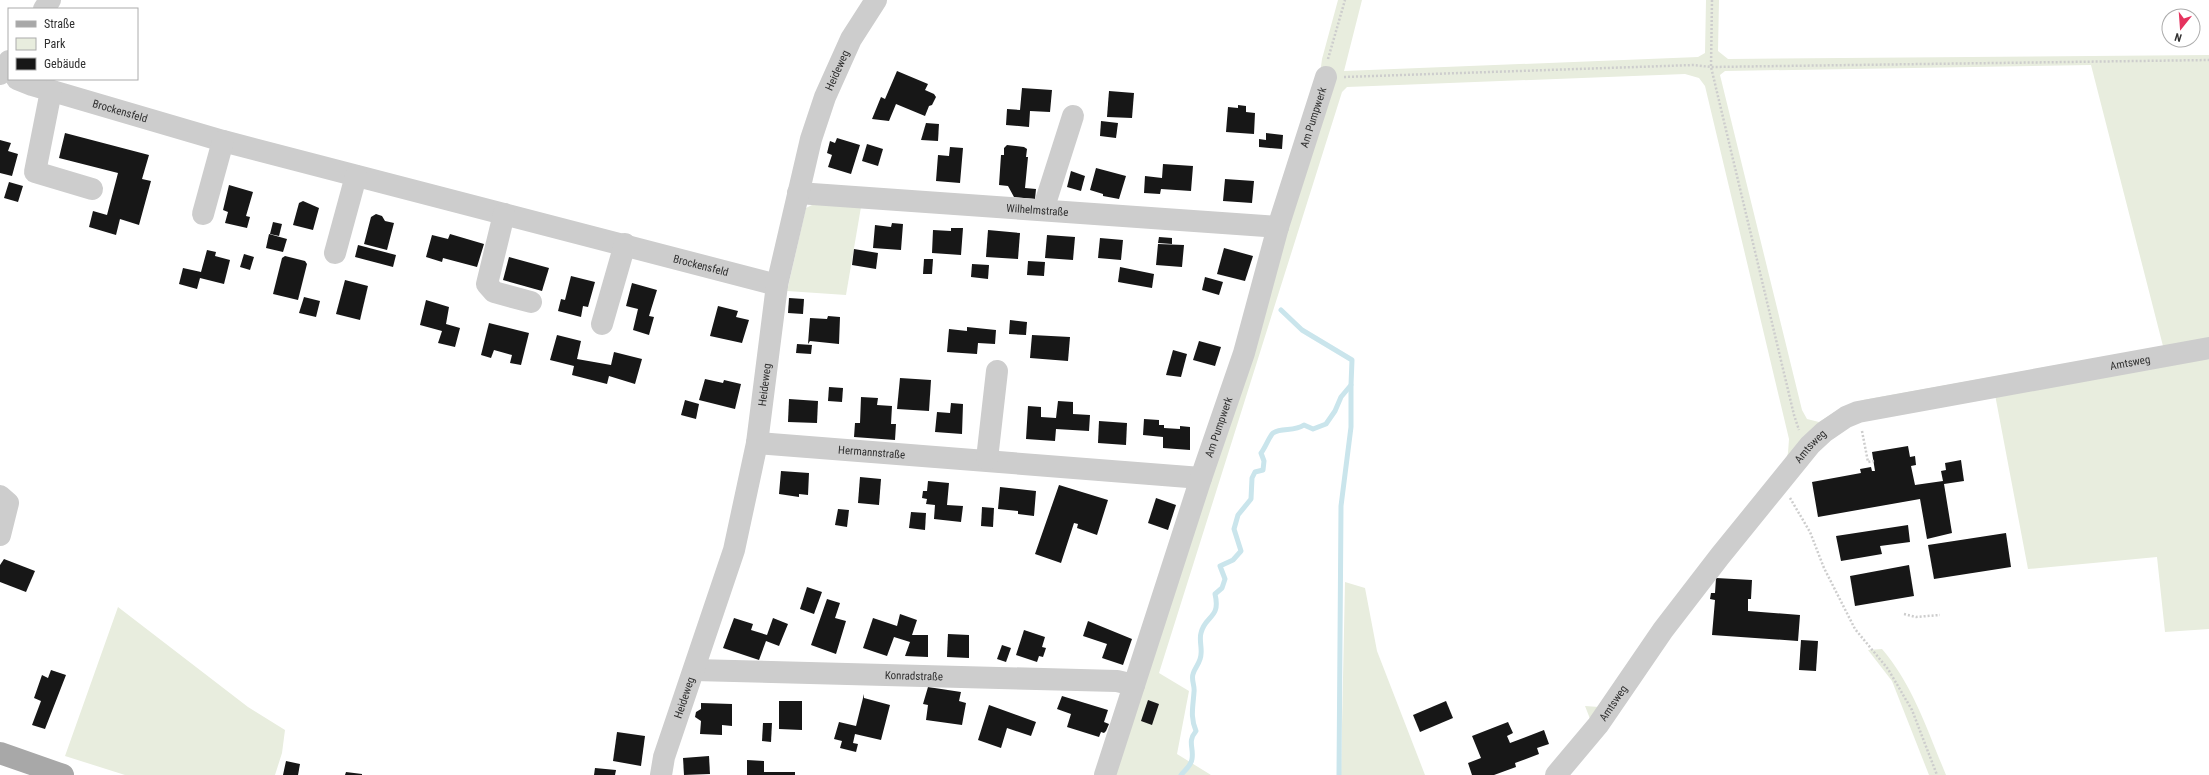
<svg xmlns="http://www.w3.org/2000/svg" width="2209" height="775" viewBox="0 0 2209 775" font-family="'Roboto Condensed',sans-serif">
	<style>
		.green { fill: #e8edde; fill-rule: evenodd }
		.lines { fill: none; stroke-linecap: round; stroke-linejoin: round }
		.stream { stroke: #cae5ec; stroke-width: 5 }
		.building { fill: #171717 }
		.path { stroke: #cdcdcd; stroke-width: 2.5; stroke-dasharray: 2 2; stroke-linecap: butt }
		.minor { stroke: #cdcdcd; stroke-width: 22 }
		.major { stroke: #a8a8a8; stroke-width: 22 }
		.labels { text-anchor: middle; dominant-baseline: central; stroke-width: 4; stroke-linejoin: round; paint-order: stroke }
		.street-label { font-size: 11px; fill: #303030; stroke: #fff }
	</style>
	<rect width="100%" height="100%" fill="#fff"/>
	<g class="green">
		<path d="M 1338,0 L 1362,0 L 1344,71 L 1698,57 L 1705,53 L 1706,0 L 1719,0 L 1718,51 L 1728,59 L 2209,55 L 2209,629 L 2165,632 L 2157,557 L 2028,569 L 1993,384 L 2028,378 L 1865,405 L 1844,415 L 1808,443 L 1717,554 L 1635,669 L 1647,670 L 1598,739 L 1585,706 L 1599,707 L 1711,552 L 1785,462 L 1788,453 L 1789,439 L 1705,86 L 1699,78 L 1685,74 L 1347,87 L 1342,92 L 1159,673 L 1189,691 L 1177,754 L 1211,775 L 1112,775 L 1247,354 L 1326,83 L 1319,82 L 1322,59 ZM 2091,65 L 2163,346 L 1863,400 L 1841,408 L 1819,422 L 1807,419 L 1802,410 L 1720,75 L 1725,71 Z"/>
		<path d="M 816,203 L 861,207 L 846,295 L 787,291 L 806,208 Z"/>
		<path d="M 1345,582 L 1365,588 L 1377,651 L 1425,775 L 1341,775 Z"/>
		<path d="M 118,607 L 248,707 L 285,730 L 282,753 L 275,775 L 125,775 L 65,756 Z"/>
		<path d="M 1882,649 C 1913,685 1928,732 1946,775 L 1929,775 L 1892,681 L 1868,650 Z"/>
	</g>
	<g class="lines">
		<g class="stream">
			<path d="M 1181,775 C 1185,770 1191,766 1192,759 C 1194,747 1187,742 1196,731 C 1190,717 1193,707 1194,692 C 1195,686 1191,680 1193,674 C 1195,667 1201,662 1201,654 C 1202,648 1199,639 1201,633 C 1205,615 1221,619 1215,594 L 1222,588 L 1225,579 L 1220,566 L 1233,560 L 1241,551 L 1234,529 L 1238,515 L 1251,499 L 1252,478 L 1255,472 L 1263,470 L 1264,461 L 1261,453 C 1265,448 1269,437 1273,433 C 1282,427 1294,432 1304,425 L 1313,429 L 1326,424 L 1335,411 L 1341,397 L 1351,385 L 1352,360 L 1302,330 L 1281,310"/>
			<path d="M 1339,775 L 1341,506 L 1351,427 L 1351,385"/>
		</g>
	</g>
	<g class="building">
		<path d="M 897,71 L 928,84 L 925,90 L 934,94 L 936,97 L 932,105 L 929,106 L 925,116 L 896,104 L 889,121 L 872,119 L 881,97 L 885,99 Z"/>
		<path d="M 1022,88 L 1052,90 L 1050,112 L 1030,111 L 1029,127 L 1006,125 L 1007,109 L 1020,110 Z"/>
		<path d="M 1109,91 L 1134,93 L 1132,118 L 1107,117 Z"/>
		<path d="M 1238,105 L 1246,106 L 1246,112 L 1255,113 L 1254,134 L 1226,132 L 1228,107 L 1238,108 Z"/>
		<path d="M 1101,121 L 1118,123 L 1116,138 L 1100,136 Z"/>
		<path d="M 926,123 L 939,124 L 938,141 L 921,140 Z"/>
		<path d="M 65,133 L 149,155 L 142,179 L 151,181 L 139,225 L 120,219 L 116,235 L 89,227 L 93,211 L 107,215 L 118,173 L 59,158 Z"/>
		<path d="M 1266,133 L 1283,135 L 1282,149 L 1259,147 L 1259,139 L 1266,140 Z"/>
		<path d="M 837,138 L 860,145 L 851,174 L 828,167 L 832,155 L 827,153 L 830,141 L 835,143 Z"/>
		<path d="M 0,140 L 11,143 L 8,151 L 18,154 L 12,176 L 0,173 Z"/>
		<path d="M 867,144 L 883,149 L 878,166 L 862,161 Z"/>
		<path d="M 1007,145 L 1024,147 L 1027,149 L 1026,157 L 1028,157 L 1025,188 L 1036,189 L 1035,199 L 1014,197 L 1008,186 L 999,185 L 1001,155 L 1004,155 L 1004,148 Z"/>
		<path d="M 950,147 L 963,148 L 960,183 L 936,181 L 938,155 L 949,156 Z"/>
		<path d="M 1163,164 L 1193,166 L 1191,191 L 1161,189 L 1160,194 L 1144,193 L 1145,176 L 1162,178 Z"/>
		<path d="M 1096,168 L 1126,176 L 1119,199 L 1103,196 L 1103,194 L 1090,190 Z"/>
		<path d="M 1071,171 L 1085,176 L 1081,191 L 1067,187 Z"/>
		<path d="M 1225,179 L 1254,181 L 1252,203 L 1223,201 Z"/>
		<path d="M 9,182 L 23,186 L 18,202 L 4,198 Z"/>
		<path d="M 229,185 L 253,192 L 246,216 L 250,217 L 247,228 L 225,223 L 228,212 L 223,210 Z"/>
		<path d="M 303,201 L 319,208 L 313,230 L 293,225 L 299,203 Z"/>
		<path d="M 376,214 L 382,216 L 385,221 L 394,223 L 387,250 L 364,244 L 371,217 Z"/>
		<path d="M 273,222 L 282,224 L 279,236 L 270,234 Z"/>
		<path d="M 892,223 L 903,224 L 901,250 L 873,248 L 875,225 L 891,227 Z"/>
		<path d="M 951,228 L 963,228 L 961,255 L 932,253 L 933,230 L 951,231 Z"/>
		<path d="M 988,230 L 1020,233 L 1018,259 L 986,257 Z"/>
		<path d="M 269,234 L 287,239 L 283,252 L 266,248 Z"/>
		<path d="M 450,234 L 484,244 L 477,267 L 443,258 L 442,262 L 426,257 L 432,235 L 448,239 Z"/>
		<path d="M 1047,235 L 1075,237 L 1073,260 L 1045,258 Z"/>
		<path d="M 1159,237 L 1172,238 L 1172,244 L 1158,243 Z"/>
		<path d="M 1100,238 L 1123,240 L 1121,260 L 1098,258 Z"/>
		<path d="M 1158,244 L 1184,245 L 1182,267 L 1156,265 Z"/>
		<path d="M 358,245 L 396,255 L 393,267 L 355,257 Z"/>
		<path d="M 1224,248 L 1253,256 L 1245,281 L 1217,274 Z"/>
		<path d="M 854,249 L 878,253 L 876,269 L 852,265 Z"/>
		<path d="M 207,250 L 216,252 L 215,256 L 230,260 L 224,284 L 200,278 L 197,289 L 179,284 L 183,268 L 201,272 Z"/>
		<path d="M 244,254 L 254,257 L 250,270 L 240,267 Z"/>
		<path d="M 285,256 L 305,261 L 307,264 L 298,300 L 273,294 L 282,258 Z"/>
		<path d="M 509,257 L 549,268 L 542,291 L 503,280 Z"/>
		<path d="M 924,259 L 933,259 L 932,274 L 923,274 Z"/>
		<path d="M 1028,261 L 1045,262 L 1044,276 L 1027,275 Z"/>
		<path d="M 972,264 L 989,265 L 988,279 L 971,277 Z"/>
		<path d="M 1120,267 L 1154,274 L 1152,288 L 1118,282 Z"/>
		<path d="M 571,276 L 595,282 L 588,307 L 583,306 L 581,317 L 558,311 L 561,299 L 565,300 Z"/>
		<path d="M 1205,277 L 1223,282 L 1219,295 L 1202,290 Z"/>
		<path d="M 345,280 L 368,286 L 360,320 L 336,314 Z"/>
		<path d="M 632,283 L 657,290 L 649,316 L 654,317 L 649,335 L 633,330 L 638,309 L 626,306 Z"/>
		<path d="M 304,297 L 320,301 L 316,317 L 299,313 Z"/>
		<path d="M 789,298 L 804,299 L 803,314 L 788,313 Z"/>
		<path d="M 426,300 L 449,307 L 446,324 L 460,328 L 455,347 L 438,343 L 442,331 L 420,325 Z"/>
		<path d="M 718,306 L 738,311 L 736,317 L 749,320 L 742,343 L 710,336 Z"/>
		<path d="M 828,316 L 840,317 L 839,344 L 810,341 L 808,344 L 810,318 L 827,319 Z"/>
		<path d="M 1010,320 L 1027,322 L 1026,335 L 1009,334 Z"/>
		<path d="M 489,323 L 529,333 L 521,365 L 510,363 L 512,355 L 494,350 L 491,358 L 481,355 Z"/>
		<path d="M 967,327 L 996,330 L 995,344 L 978,343 L 977,354 L 947,352 L 949,329 L 967,331 Z"/>
		<path d="M 557,335 L 581,341 L 577,359 L 611,365 L 614,352 L 642,359 L 635,384 L 609,376 L 607,384 L 572,375 L 574,366 L 550,360 Z"/>
		<path d="M 1032,335 L 1070,337 L 1068,361 L 1030,358 Z"/>
		<path d="M 1199,341 L 1221,347 L 1215,366 L 1193,360 Z"/>
		<path d="M 797,344 L 812,345 L 811,354 L 796,353 Z"/>
		<path d="M 1173,350 L 1187,354 L 1181,377 L 1166,375 Z"/>
		<path d="M 900,378 L 931,380 L 929,411 L 897,409 Z"/>
		<path d="M 705,379 L 723,383 L 724,380 L 741,384 L 735,409 L 699,400 Z"/>
		<path d="M 829,387 L 843,388 L 842,402 L 828,401 Z"/>
		<path d="M 861,397 L 878,398 L 877,405 L 892,406 L 891,424 L 896,424 L 895,440 L 854,437 L 855,423 L 860,423 Z"/>
		<path d="M 789,399 L 818,401 L 817,423 L 788,422 Z"/>
		<path d="M 685,400 L 699,404 L 696,419 L 681,415 Z"/>
		<path d="M 1058,401 L 1073,402 L 1073,414 L 1090,415 L 1089,431 L 1056,429 L 1055,441 L 1026,439 L 1028,406 L 1041,407 L 1041,417 L 1056,418 Z"/>
		<path d="M 951,403 L 963,404 L 962,434 L 935,432 L 937,412 L 950,413 Z"/>
		<path d="M 1144,419 L 1159,420 L 1159,425 L 1164,425 L 1164,428 L 1180,429 L 1180,426 L 1190,427 L 1190,450 L 1163,448 L 1163,437 L 1143,435 Z"/>
		<path d="M 1099,421 L 1127,423 L 1126,445 L 1098,443 Z"/>
		<path d="M 1908,446 L 1910,457 L 1915,456 L 1916,465 L 1911,466 L 1915,485 L 1943,481 L 1941,471 L 1946,470 L 1945,463 L 1961,460 L 1964,481 L 1944,484 L 1952,533 L 1927,539 L 1920,499 L 1818,517 L 1812,482 L 1861,473 L 1860,469 L 1871,467 L 1872,471 L 1875,471 L 1872,452 Z"/>
		<path d="M 781,471 L 809,473 L 808,495 L 799,494 L 799,497 L 779,494 Z"/>
		<path d="M 860,477 L 881,479 L 879,505 L 858,503 Z"/>
		<path d="M 928,481 L 949,483 L 947,505 L 963,506 L 961,522 L 934,519 L 935,505 L 926,504 L 927,499 L 922,498 L 923,491 L 927,491 Z"/>
		<path d="M 1059,485 L 1108,500 L 1097,535 L 1077,528 L 1078,524 L 1074,523 L 1061,563 L 1035,554 Z"/>
		<path d="M 1000,487 L 1036,491 L 1034,516 L 1018,514 L 1018,511 L 998,509 Z"/>
		<path d="M 1156,498 L 1176,505 L 1168,530 L 1148,523 Z"/>
		<path d="M 982,507 L 994,508 L 993,527 L 981,526 Z"/>
		<path d="M 838,509 L 849,510 L 847,527 L 835,525 Z"/>
		<path d="M 911,512 L 926,513 L 925,530 L 909,528 Z"/>
		<path d="M 1908,525 L 1910,542 L 1880,546 L 1882,554 L 1841,561 L 1836,536 Z"/>
		<path d="M 2006,533 L 2011,567 L 1934,579 L 1928,545 Z"/>
		<path d="M 4,559 L 35,571 L 26,592 L 0,582 L 0,565 Z"/>
		<path d="M 1909,565 L 1914,596 L 1855,606 L 1850,576 Z"/>
		<path d="M 1716,578 L 1752,580 L 1751,599 L 1748,599 L 1748,611 L 1800,615 L 1798,641 L 1712,635 L 1715,600 L 1710,599 L 1711,593 L 1715,593 Z"/>
		<path d="M 807,587 L 822,592 L 814,614 L 800,609 Z"/>
		<path d="M 827,599 L 840,603 L 835,618 L 846,621 L 836,654 L 811,645 Z"/>
		<path d="M 900,614 L 917,620 L 912,635 L 928,635 L 928,657 L 905,656 L 910,642 L 894,637 L 887,656 L 863,648 L 873,618 L 897,626 Z"/>
		<path d="M 734,618 L 753,624 L 751,630 L 767,635 L 773,618 L 788,624 L 779,646 L 766,641 L 759,660 L 723,648 Z"/>
		<path d="M 1088,621 L 1132,639 L 1123,665 L 1102,658 L 1107,644 L 1083,636 Z"/>
		<path d="M 1024,630 L 1045,637 L 1042,647 L 1046,648 L 1043,657 L 1039,656 L 1037,662 L 1016,655 Z"/>
		<path d="M 948,634 L 969,635 L 969,658 L 947,657 Z"/>
		<path d="M 1801,640 L 1818,641 L 1816,671 L 1799,670 Z"/>
		<path d="M 1002,645 L 1011,648 L 1006,662 L 997,659 Z"/>
		<path d="M 51,670 L 66,675 L 45,729 L 32,725 L 41,701 L 34,698 L 42,675 L 48,678 Z"/>
		<path d="M 928,687 L 961,692 L 959,701 L 966,703 L 962,725 L 926,720 L 928,705 L 923,704 Z"/>
		<path d="M 864,694 L 864,698 L 890,705 L 881,740 L 855,734 L 853,743 L 858,744 L 856,752 L 840,748 L 842,741 L 834,739 L 839,722 L 856,726 Z"/>
		<path d="M 1062,696 L 1108,710 L 1104,722 L 1109,724 L 1106,731 L 1104,733 L 1101,732 L 1099,737 L 1067,727 L 1071,714 L 1057,709 Z"/>
		<path d="M 1148,700 L 1159,704 L 1152,725 L 1141,721 Z"/>
		<path d="M 779,701 L 802,701 L 802,730 L 779,729 Z"/>
		<path d="M 1446,701 L 1453,718 L 1420,732 L 1413,715 Z"/>
		<path d="M 701,703 L 732,704 L 732,726 L 722,725 L 722,735 L 700,734 L 701,721 L 695,717 L 696,712 L 701,709 Z"/>
		<path d="M 989,705 L 1036,722 L 1031,736 L 1007,728 L 1001,748 L 978,740 Z"/>
		<path d="M 1508,722 L 1513,733 L 1507,736 L 1510,743 L 1544,730 L 1549,744 L 1537,748 L 1539,754 L 1515,763 L 1516,767 L 1494,775 L 1472,775 L 1468,763 L 1481,758 L 1472,736 Z"/>
		<path d="M 763,723 L 772,723 L 771,742 L 762,741 Z"/>
		<path d="M 617,732 L 645,736 L 641,766 L 613,761 Z"/>
		<path d="M 709,756 L 710,774 L 684,775 L 683,758 Z"/>
		<path d="M 747,760 L 764,761 L 764,772 L 795,772 L 795,775 L 747,775 Z"/>
		<path d="M 286,761 L 300,764 L 298,775 L 283,775 Z"/>
		<path d="M 595,768 L 616,770 L 615,775 L 594,775 Z"/>
		<path d="M 346,772 L 362,774 L 362,775 L 345,775 Z"/>
	</g>
	<g class="lines">
		<g class="path">
			<path d="M 1712,0 L 1711,67 L 1794,415 L 1799,430"/>
			<path d="M 1328,59 L 1345,0"/>
			<path d="M 1344,77 L 1694,65 L 1711,67 L 2209,60"/>
			<path d="M 1862,431 L 1868,462 L 1874,461"/>
			<path d="M 1790,498 L 1810,532 L 1824,568 L 1855,629 L 1888,669 L 1912,710 L 1937,775"/>
			<path d="M 1904,614 L 1916,617 L 1940,615"/>
		</g>
		<g class="minor">
			<path d="M 44,9 L 50,0"/>
			<path d="M 0,74 L 9,61"/>
			<path id="s1" d="M 17,79 L 32,85 L 223,141 L 777,285"/>
			<path d="M 51,91 L 35,172 L 92,189"/>
			<path id="s2" d="M 798,193 L 1278,227"/>
			<path d="M 1043,210 L 1073,116"/>
			<path d="M 203,214 L 223,141"/>
			<path d="M 504,214 L 487,284 L 494,292 L 531,302"/>
			<path d="M 335,253 L 356,176"/>
			<path d="M 602,324 L 625,244"/>
			<path id="s3" d="M 757,443 L 1201,478"/>
			<path d="M 987,459 L 997,371"/>
			<path d="M 0,496 L 8,503 L 0,535"/>
			<path id="s4" d="M 694,670 L 1117,681 L 1134,685"/>
			<path id="s5" d="M 661,775 L 664,757 L 734,550 L 757,443 L 777,285 L 811,139 L 825,97 L 851,39 L 876,0"/>
			<path id="s6" d="M 1105,775 L 1201,478 L 1244,353 L 1278,227 L 1326,77"/>
			<path id="s7" d="M 1556,775 L 1598,725 L 1663,630 L 1720,556 L 1810,445 L 1824,432 L 1846,417 L 1858,412 L 2209,348"/>
		</g>
		<path class="major" d="M 0,753 L 63,775"/>
	</g>
	<g class="labels">
		<g class="street-label">
			<text stroke="none"><textPath href="#s5" startOffset="729">Heideweg</textPath></text>
			<text stroke="none"><textPath href="#s1" startOffset="108">Brockensfeld</textPath></text>
			<text stroke="none"><textPath href="#s6" startOffset="690">Am Pumpwerk</textPath></text>
			<text stroke="none"><textPath href="#s2" startOffset="240">Wilhelmstraße</textPath></text>
			<text stroke="none"><textPath href="#s1" startOffset="709">Brockensfeld</textPath></text>
			<text stroke="none"><textPath href="#s7" startOffset="752">Amtsweg</textPath></text>
			<text stroke="none"><textPath href="#s5" startOffset="405">Heideweg</textPath></text>
			<text stroke="none"><textPath href="#s6" startOffset="366">Am Pumpwerk</textPath></text>
			<text stroke="none"><textPath href="#s7" startOffset="416">Amtsweg</textPath></text>
			<text stroke="none"><textPath href="#s3" startOffset="115">Hermannstraße</textPath></text>
			<text stroke="none"><textPath href="#s4" startOffset="220">Konradstraße</textPath></text>
			<text stroke="none"><textPath href="#s5" startOffset="81">Heideweg</textPath></text>
			<text stroke="none"><textPath href="#s7" startOffset="92">Amtsweg</textPath></text>
		</g>
	</g>
	<rect x="8" y="8" width="130" height="72" fill="#ffffff" stroke="#acacac"/>
	<rect x="16" y="21" width="20" height="6" fill="#a8a8a8" stroke="#acacac"/>
	<text x="44" y="28" font-size="12" fill="#303030">Straße</text>
	<rect x="16" y="38" width="20" height="12" fill="#e8edde" stroke="#acacac"/>
	<text x="44" y="48" font-size="12" fill="#303030">Park</text>
	<rect x="16" y="58" width="20" height="12" fill="#171717" stroke="#acacac"/>
	<text x="44" y="68" font-size="12" fill="#303030">Gebäude</text>
	<g transform="translate(2181 28) rotate(197)"><circle r="19" fill="#ffffff" stroke="#acacac"/>
	<path d="M0-3L7 15L0 10L-7 15Z" fill="#e5335e"/>
	<text y="-6" font-size="11" font-weight="bold" text-anchor="middle" fill="#303030">N</text>
	</g>
</svg>
